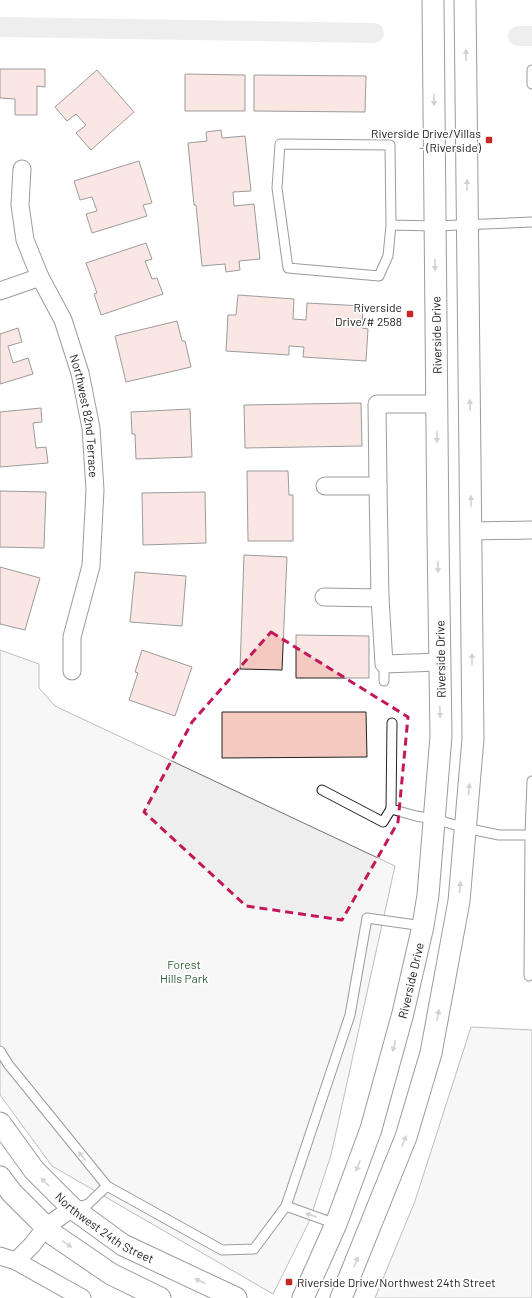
<svg xmlns="http://www.w3.org/2000/svg" width="532" height="1298" viewBox="0 0 532 1298" font-family="Barlow,sans-serif">
	<style>
		.green { fill: #eee; stroke: #6f6f6f }
		.lines { fill: none; stroke-linecap: round; stroke-linejoin: round }
		.canal { stroke: #d9d9d9; stroke-width: 20 }
		.building { fill: #f3c9c0; stroke: #222 }
		.service-casing { stroke: #222; stroke-width: 11 }
		.minor-casing { stroke: #222; stroke-width: 19 }
		.tertiary-casing { stroke: #222; stroke-width: 23 }
		.service { stroke: #fff; stroke-width: 9 }
		.minor { stroke: #fff; stroke-width: 17 }
		.tertiary { stroke: #fff; stroke-width: 21 }
		.oneway { fill: #9c9c9c }
		.marked { fill: none; stroke: #c2185b; stroke-width: 3; stroke-dasharray: 8 5; stroke-linejoin: round }
		.poi-dot { fill: #c62828; stroke: #fff; stroke-width: 1.5 }
		.labels { text-anchor: middle; dominant-baseline: central; stroke-width: 3; stroke-linejoin: round; paint-order: stroke }
		.poi-label { font-size: 12px; fill: #222; stroke: #fff; text-anchor: end }
		.street-label { font-size: 12px; fill: #222; stroke: #fff }
		.park-label { font-size: 12px; fill: #2f5e38; stroke: #fff }
	</style>
	<rect width="100%" height="100%" fill="#fff"/>
	<g class="green">
		<path d="M 0,650 L 39,664 L 39,688 L 55,706 L 395,866 L 331,1155 L 309,1222 L 273,1294 L 52,1166 L 0,1095 Z"/>
		<path d="M 471,1027 L 532,1030 L 532,1298 L 375,1298 L 415,1201 Z"/>
	</g>
	<g class="lines">
		<g class="canal">
			<path d="M 0,27 L 374,33"/>
			<path d="M 518,36 L 532,36"/>
		</g>
	</g>
	<g class="building">
		<path d="M 0,69 L 45,69 L 45,87 L 37,86 L 37,115 L 15,115 L 15,99 L 0,98 Z"/>
		<path d="M 97,70 L 134,112 L 91,150 L 76,133 L 86,125 L 76,114 L 67,121 L 55,107 Z"/>
		<path d="M 185,74 L 245,75 L 245,111 L 185,111 Z"/>
		<path d="M 254,75 L 366,76 L 365,112 L 254,111 Z"/>
		<path d="M 221,130 L 222,138 L 245,136 L 251,191 L 233,192 L 234,206 L 254,204 L 260,259 L 239,261 L 240,270 L 226,272 L 225,264 L 202,266 L 196,205 L 194,205 L 188,143 L 207,141 L 206,132 Z"/>
		<path d="M 139,161 L 152,203 L 143,205 L 147,216 L 92,233 L 86,214 L 97,211 L 92,197 L 80,200 L 74,181 Z"/>
		<path d="M 146,243 L 152,259 L 145,261 L 152,279 L 157,278 L 163,294 L 101,315 L 94,294 L 97,293 L 86,263 Z"/>
		<path d="M 238,295 L 294,299 L 293,319 L 306,320 L 307,303 L 363,306 L 362,328 L 368,329 L 366,361 L 303,357 L 304,347 L 289,346 L 289,355 L 226,351 L 228,315 L 236,315 Z"/>
		<path d="M 177,321 L 182,341 L 185,341 L 191,367 L 126,382 L 115,336 Z"/>
		<path d="M 18,328 L 22,342 L 8,346 L 13,363 L 28,358 L 33,374 L 0,384 L 0,334 Z"/>
		<path d="M 361,403 L 362,446 L 245,448 L 244,405 Z"/>
		<path d="M 41,408 L 42,422 L 33,423 L 36,448 L 46,447 L 48,463 L 0,467 L 0,412 Z"/>
		<path d="M 190,409 L 192,457 L 136,459 L 135,434 L 132,434 L 131,412 Z"/>
		<path d="M 247,471 L 288,471 L 289,495 L 293,495 L 293,541 L 248,541 Z"/>
		<path d="M 0,491 L 46,492 L 44,548 L 0,547 Z"/>
		<path d="M 205,492 L 206,543 L 143,545 L 142,493 Z"/>
		<path d="M 244,555 L 287,557 L 282,670 L 240,669 Z"/>
		<path d="M 0,567 L 40,578 L 25,630 L 0,624 Z"/>
		<path d="M 135,572 L 186,576 L 182,626 L 130,622 Z"/>
		<path d="M 296,635 L 369,636 L 369,678 L 296,678 Z"/>
		<path d="M 142,650 L 192,667 L 175,716 L 129,700 L 138,673 L 135,672 Z"/>
		<path d="M 222,712 L 366,712 L 367,757 L 222,758 Z"/>
	</g>
	<g class="lines">
		<g class="service-casing">
			<g id="service">
				<path d="M 532,70 L 532,84"/>
				<path d="M 391,225 L 388,256 L 379,276 L 288,268 L 277,188 L 280,144 L 390,145 L 391,225 L 435,226 L 532,222"/>
				<path d="M 384,664 L 384,681"/>
				<path d="M 392,723 L 391,809 L 416,816 L 435,819 L 465,828 L 499,835 L 530,835 L 532,781"/>
				<path d="M 322,790 L 383,822 L 391,809"/>
				<path d="M 529,976 L 530,835 L 532,835"/>
				<path d="M 0,1051 L 8,1064 L 107,1186"/>
				<path d="M 286,1206 L 336,1224"/>
				<path d="M 74,1208 L 88,1204 L 107,1186 L 222,1250 L 254,1249 L 286,1206 L 350,1015 L 367,918 L 423,926"/>
			</g>
		</g>
		<g class="minor-casing">
			<g id="minor">
				<path id="s1" d="M 22,169 L 20,205 L 25,240 L 40,277 L 63,320 L 80,373 L 91,428 L 95,490 L 91,566 L 72,637 L 72,671"/>
				<path d="M 0,291 L 40,277"/>
				<path d="M 325,486 L 378,486 L 377,404 L 437,404"/>
				<path d="M 471,531 L 532,530"/>
				<path d="M 324,597 L 380,598 L 378,486"/>
				<path d="M 380,598 L 384,664 L 440,662"/>
				<path d="M 0,1256 L 16,1261 L 82,1298"/>
				<path d="M 16,1261 L 32,1245 L 46,1227 L 72,1208"/>
			</g>
		</g>
		<g class="tertiary-casing">
			<g id="tertiary">
				<path id="s2" d="M 0,1123 L 34,1170 L 72,1208 L 123,1245 L 236,1298"/>
				<path d="M 0,1177 L 12,1193 L 54,1235 L 111,1274 L 160,1298"/>
				<path id="s3" d="M 303,1298 L 336,1224 L 371,1129 L 403,1013 L 423,926 L 428,895 L 441,736 L 438,536 L 433,0"/>
				<path d="M 341,1298 L 406,1137 L 431,1053 L 459,901 L 473,739 L 465,0"/>
			</g>
		</g>
		<use href="#service" class="service"/>
		<use href="#minor" class="minor"/>
		<use href="#tertiary" class="tertiary"/>
	</g>
	<defs><path id="oneway-solid" d="M-6-.8H1V-3.2L6.5 0L1 3.2V.8H-6Z"/></defs>
	<g class="oneway">
		<use href="#oneway-solid" transform="translate(466 55) rotate(-91)"/>
		<use href="#oneway-solid" transform="translate(434 100) rotate(89)"/>
		<use href="#oneway-solid" transform="translate(467 185) rotate(-91)"/>
		<use href="#oneway-solid" transform="translate(435 265) rotate(89)"/>
		<use href="#oneway-solid" transform="translate(470 405) rotate(-91)"/>
		<use href="#oneway-solid" transform="translate(437 437) rotate(90)"/>
		<use href="#oneway-solid" transform="translate(471 501) rotate(-91)"/>
		<use href="#oneway-solid" transform="translate(438 567) rotate(89)"/>
		<use href="#oneway-solid" transform="translate(472 659) rotate(-90)"/>
		<use href="#oneway-solid" transform="translate(440 712) rotate(89)"/>
		<use href="#oneway-solid" transform="translate(469 789) rotate(-85)"/>
		<use href="#oneway-solid" transform="translate(460 887) rotate(-85)"/>
		<use href="#oneway-solid" transform="translate(438 1015) rotate(-80)"/>
		<use href="#oneway-solid" transform="translate(394 1046) rotate(105)"/>
		<use href="#oneway-solid" transform="translate(404 1141) rotate(-69)"/>
		<use href="#oneway-solid" transform="translate(82 1156) rotate(-129)"/>
		<use href="#oneway-solid" transform="translate(358 1166) rotate(111)"/>
		<use href="#oneway-solid" transform="translate(45 1182) rotate(-135)"/>
		<use href="#oneway-solid" transform="translate(311 1215) rotate(-161)"/>
		<use href="#oneway-solid" transform="translate(67 1244) rotate(35)"/>
		<use href="#oneway-solid" transform="translate(356 1262) rotate(-68)"/>
		<use href="#oneway-solid" transform="translate(200 1281) rotate(-155)"/>
	</g>
	<path d="M0 0H532V1298H0ZM 271,632 L 408,717 L 398,822 L 342,920 L 246,906 L 144,812 L 192,722 Z" fill="#fff" fill-opacity=".55" fill-rule="evenodd"/>
	<path class="marked" d="M 271,632 L 408,717 L 398,822 L 342,920 L 246,906 L 144,812 L 192,722 Z"/>
	<g class="poi-dot">
		<rect x="485" y="136" width="8" height="8" rx="2"/>
		<rect x="406" y="310" width="8" height="8" rx="2"/>
		<rect x="285" y="1278" width="8" height="8" rx="2"/>
	</g>
	<g class="labels">
		<g class="poi-label">
			<text x="481" y="133">Riverside Drive/Villas<tspan x="481" dy="14">- (Riverside)</tspan></text>
			<text x="402" y="307">Riverside<tspan x="402" dy="14">Drive/# 2588</tspan></text>
			<text x="297" y="1282" text-anchor="start">Riverside Drive/Northwest 24th Street</text>
		</g>
		<g class="street-label">
			<text transform="translate(436 335) rotate(-91)">Riverside Drive</text>
			<text stroke="none"><textPath href="#s1" startOffset="259">Northwest 82nd Terrace</textPath></text>
			<text transform="translate(440 659) rotate(-91)">Riverside Drive</text>
			<text stroke="none"><textPath href="#s3" startOffset="336">Riverside Drive</textPath></text>
			<text stroke="none"><textPath href="#s2" startOffset="150">Northwest 24th Street</textPath></text>
		</g>
		<g class="park-label">
			<text x="184" y="964">Forest<tspan x="184" dy="14">Hills Park</tspan></text>
		</g>
	</g>
</svg>
